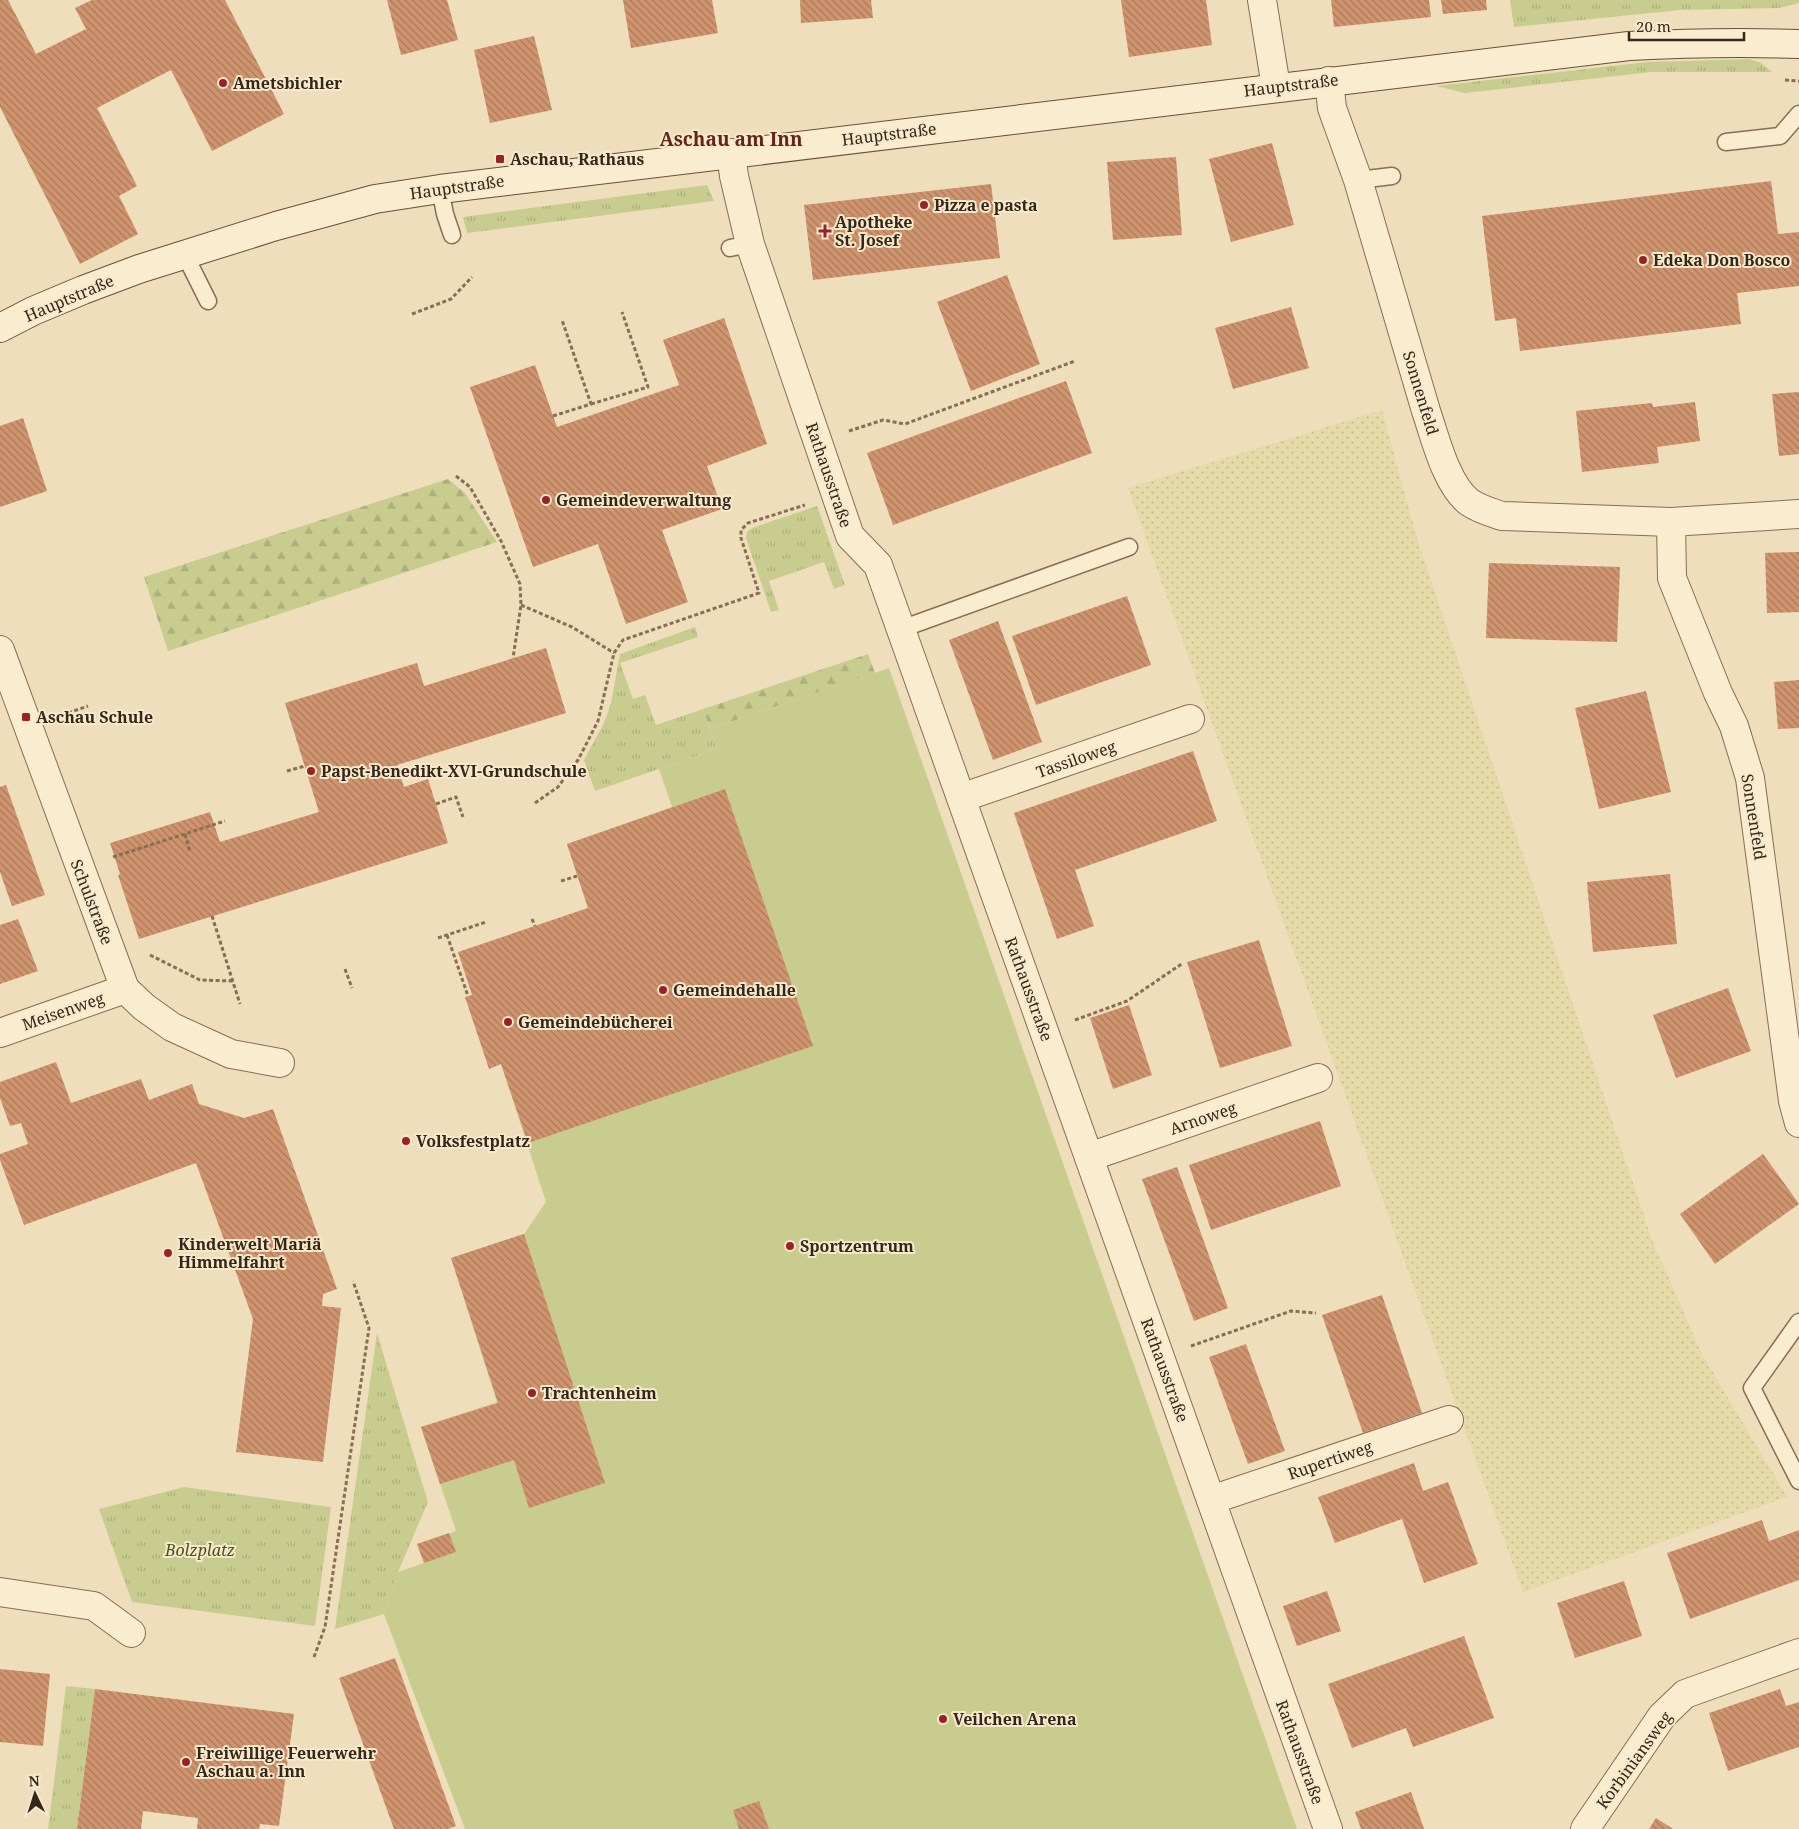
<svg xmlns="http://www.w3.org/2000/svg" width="1799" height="1829" viewBox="0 0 1799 1829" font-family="'Noto Serif',serif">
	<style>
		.farmland { fill: url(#farmland-dots) }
		.grass { fill: url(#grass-tufts) }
		.forest { fill: url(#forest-firs) }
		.pitch { fill: #c8cd8f }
		.building { fill: url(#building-back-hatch) }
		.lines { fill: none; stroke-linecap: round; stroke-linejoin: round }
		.service-casing { stroke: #876e54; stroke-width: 19 }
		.minor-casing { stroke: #876e54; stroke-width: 30 }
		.secondary-casing { stroke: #694f38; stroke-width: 30 }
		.path { stroke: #876e54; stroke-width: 3; stroke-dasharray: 4 2.5; stroke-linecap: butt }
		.service { stroke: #faecce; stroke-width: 16 }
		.minor { stroke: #faecce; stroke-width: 28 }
		.secondary { stroke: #faecce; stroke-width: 28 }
		.poi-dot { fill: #992226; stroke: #f7e9cb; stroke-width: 2 }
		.labels { text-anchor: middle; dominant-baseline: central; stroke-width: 4; stroke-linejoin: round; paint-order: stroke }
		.poi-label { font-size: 16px; font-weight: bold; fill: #35261a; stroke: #f7e9cb; text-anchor: start }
		.street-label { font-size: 16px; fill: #35261a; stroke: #f7e9cb }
		.park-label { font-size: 16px; font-style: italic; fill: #485320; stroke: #f7e9cb }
		.quarter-label { font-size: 19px; font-weight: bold; fill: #642518; stroke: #f7e9cb }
	</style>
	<defs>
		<pattern id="farmland-dots" width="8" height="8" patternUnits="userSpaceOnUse" patternTransform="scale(1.25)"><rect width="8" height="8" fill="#e5daa8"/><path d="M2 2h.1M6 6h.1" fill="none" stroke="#c5bb90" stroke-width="1.8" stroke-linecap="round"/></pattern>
		<pattern id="grass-tufts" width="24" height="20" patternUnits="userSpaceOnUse" patternTransform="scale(1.25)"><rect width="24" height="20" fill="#c8cd8f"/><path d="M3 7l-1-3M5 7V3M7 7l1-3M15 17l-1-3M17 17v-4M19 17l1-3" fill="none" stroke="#acb07b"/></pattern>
		<pattern id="forest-firs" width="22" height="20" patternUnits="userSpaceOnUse" patternTransform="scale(1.25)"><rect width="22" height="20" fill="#c8cd8f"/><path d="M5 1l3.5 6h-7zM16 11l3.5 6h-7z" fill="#acb07b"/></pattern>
		<pattern id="building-back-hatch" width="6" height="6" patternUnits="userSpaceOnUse" patternTransform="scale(1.25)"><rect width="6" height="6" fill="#d0946f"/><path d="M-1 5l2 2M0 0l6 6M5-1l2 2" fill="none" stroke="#aa795a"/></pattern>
	</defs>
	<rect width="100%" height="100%" fill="#efdebb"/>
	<path class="farmland" d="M 1382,410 L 1417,538 L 1652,1240 L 1702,1354 L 1787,1497 L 1523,1592 L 1128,488 Z"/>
	<g class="grass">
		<path d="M 1510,0 L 1799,0 L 1799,3 L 1779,8 L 1680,10 L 1514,27 Z"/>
		<path d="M 1749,59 L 1761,63 L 1772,72 L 1652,72 L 1465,93 L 1436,86 L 1647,62 Z"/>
		<path d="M 707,185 L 714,201 L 467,233 L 463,217 Z"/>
		<path d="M 817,506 L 845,585 L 834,589 L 824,562 L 769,581 L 779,610 L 771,612 L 746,538 L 747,532 L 752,528 Z"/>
		<path d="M 695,627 L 698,637 L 620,663 L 633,699 L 645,695 L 656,725 L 703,709 L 717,749 L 595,791 L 584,760 L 604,723 L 611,703 L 620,654 Z"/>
		<path d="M 377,1333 L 428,1502 L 398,1572 L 384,1614 L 335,1629 Z"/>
		<path d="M 184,1487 L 331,1507 L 315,1626 L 132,1602 L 99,1509 Z"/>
		<path d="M 66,1686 L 95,1689 L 77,1829 L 48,1829 Z"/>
	</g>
	<g class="forest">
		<path d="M 448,479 L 465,493 L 497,542 L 168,651 L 144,577 Z"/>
		<path d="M 868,654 L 875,673 L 710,729 L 703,709 Z"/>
	</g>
	<path class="pitch" d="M 889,668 L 1297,1829 L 465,1829 L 384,1614 L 398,1572 L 424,1563 L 417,1544 L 456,1531 L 421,1427 L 497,1402 L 451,1258 L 524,1234 L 546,1202 L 501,1064 L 551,1047 L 512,934 L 588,908 L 567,844 L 672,807 L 659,769 L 717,749 L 710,729 Z"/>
	<g class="building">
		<path d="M 0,0 L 8,0 L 36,54 L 86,29 L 75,8 L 92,0 L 225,0 L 284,114 L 212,151 L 171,70 L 97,108 L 137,186 L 119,196 L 138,234 L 80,264 L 0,107 Z"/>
		<path d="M 387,0 L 447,0 L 458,40 L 401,55 Z"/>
		<path d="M 623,0 L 712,0 L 718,33 L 631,48 Z"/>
		<path d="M 800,0 L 871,0 L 873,18 L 801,23 Z"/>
		<path d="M 1121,0 L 1206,0 L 1212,45 L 1129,57 Z"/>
		<path d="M 1331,0 L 1429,0 L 1431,17 L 1334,27 Z"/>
		<path d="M 1441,0 L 1486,0 L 1487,10 L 1443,14 Z"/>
		<path d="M 534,36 L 552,110 L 490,123 L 474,50 Z"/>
		<path d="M 1272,143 L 1294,225 L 1231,242 L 1209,159 Z"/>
		<path d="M 1176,157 L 1182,235 L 1113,240 L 1107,162 Z"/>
		<path d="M 1771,181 L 1778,234 L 1799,232 L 1799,286 L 1737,293 L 1741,324 L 1520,351 L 1516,318 L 1495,321 L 1482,216 Z"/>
		<path d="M 991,184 L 1000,258 L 813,280 L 804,205 Z"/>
		<path d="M 1007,275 L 1040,364 L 971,391 L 937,302 Z"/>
		<path d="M 1291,307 L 1309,368 L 1233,389 L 1215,328 Z"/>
		<path d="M 724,318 L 767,444 L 707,466 L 722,509 L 662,530 L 688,602 L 626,624 L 598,544 L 533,567 L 470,387 L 535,365 L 557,427 L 679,385 L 663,340 Z"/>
		<path d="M 1066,381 L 1092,453 L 893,525 L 867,453 Z"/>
		<path d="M 1799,392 L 1799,454 L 1779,456 L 1772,394 Z"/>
		<path d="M 1695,402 L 1700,441 L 1657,447 L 1659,463 L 1582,472 L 1576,411 L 1652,403 L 1653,407 Z"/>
		<path d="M 23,418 L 47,491 L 0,507 L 0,426 Z"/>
		<path d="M 1799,552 L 1799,612 L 1767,613 L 1765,553 Z"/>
		<path d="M 1489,563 L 1620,567 L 1617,642 L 1486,638 Z"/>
		<path d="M 1127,596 L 1151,665 L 1036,705 L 1012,636 Z"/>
		<path d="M 998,621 L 1042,742 L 993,760 L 949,640 Z"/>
		<path d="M 546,648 L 566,713 L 397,765 L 404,787 L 428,779 L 448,843 L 139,939 L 118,875 L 120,874 L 110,843 L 210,812 L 220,842 L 319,812 L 285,703 L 417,663 L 424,686 Z"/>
		<path d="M 1799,680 L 1799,728 L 1778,729 L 1774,682 Z"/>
		<path d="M 1646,691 L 1671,792 L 1599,809 L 1575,708 Z"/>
		<path d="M 1193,751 L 1217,821 L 1075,870 L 1094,926 L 1057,939 L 1014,813 Z"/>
		<path d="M 6,785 L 45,895 L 12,906 L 0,872 L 0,787 Z"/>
		<path d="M 725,789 L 813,1046 L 528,1143 L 501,1064 L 489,1069 L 465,997 L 472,995 L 458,952 L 588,908 L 567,844 Z"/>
		<path d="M 1670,874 L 1677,944 L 1593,952 L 1587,882 Z"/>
		<path d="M 18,919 L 38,971 L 0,984 L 0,925 Z"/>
		<path d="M 1259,940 L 1292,1046 L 1220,1068 L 1187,962 Z"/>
		<path d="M 1728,988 L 1751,1051 L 1676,1078 L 1653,1015 Z"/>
		<path d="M 1129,1005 L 1152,1075 L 1113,1089 L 1090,1018 Z"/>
		<path d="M 56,1062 L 71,1103 L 141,1079 L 149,1100 L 192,1084 L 199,1104 L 244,1118 L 273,1109 L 337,1289 L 323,1294 L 322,1306 L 341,1308 L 323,1462 L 236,1452 L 253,1319 L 196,1163 L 24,1225 L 0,1160 L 0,1154 L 28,1144 L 21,1123 L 10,1126 L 0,1098 L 0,1082 Z"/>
		<path d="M 1320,1121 L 1341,1186 L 1211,1230 L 1189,1165 Z"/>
		<path d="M 1763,1154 L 1799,1204 L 1715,1264 L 1680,1214 Z"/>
		<path d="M 1177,1167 L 1228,1308 L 1194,1321 L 1142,1179 Z"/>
		<path d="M 524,1234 L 605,1483 L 529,1508 L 514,1460 L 440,1484 L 421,1427 L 498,1403 L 451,1258 Z"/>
		<path d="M 1382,1295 L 1422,1413 L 1363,1433 L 1322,1315 Z"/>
		<path d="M 1246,1344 L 1285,1451 L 1248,1464 L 1209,1357 Z"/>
		<path d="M 1414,1463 L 1423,1491 L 1448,1482 L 1478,1564 L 1424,1583 L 1402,1519 L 1335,1543 L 1318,1497 Z"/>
		<path d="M 1762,1520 L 1769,1541 L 1799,1530 L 1799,1580 L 1690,1619 L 1667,1553 Z"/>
		<path d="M 449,1533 L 456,1552 L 424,1563 L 417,1544 Z"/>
		<path d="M 1624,1581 L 1642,1636 L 1575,1658 L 1557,1603 Z"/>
		<path d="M 1327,1591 L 1341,1631 L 1297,1646 L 1283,1606 Z"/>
		<path d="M 1464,1636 L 1494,1718 L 1413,1747 L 1406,1728 L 1352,1748 L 1328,1684 Z"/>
		<path d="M 395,1658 L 456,1826 L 448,1829 L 394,1829 L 339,1678 Z"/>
		<path d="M 0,1669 L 50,1674 L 43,1746 L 0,1742 Z"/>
		<path d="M 95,1689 L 294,1714 L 279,1826 L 260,1824 L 259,1829 L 197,1829 L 198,1818 L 143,1811 L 141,1829 L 77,1829 Z"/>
		<path d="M 1780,1689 L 1786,1706 L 1799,1702 L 1799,1747 L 1728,1771 L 1709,1713 Z"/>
		<path d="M 1411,1792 L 1424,1829 L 1361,1829 L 1355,1812 Z"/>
		<path d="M 759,1801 L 769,1829 L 739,1829 L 733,1810 Z"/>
		<path d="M 1656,1818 L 1673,1829 L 1649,1829 Z"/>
	</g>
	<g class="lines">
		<g class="service-casing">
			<g id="service">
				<path d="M 1726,142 L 1780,136 L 1799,114"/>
				<path d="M 1358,180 L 1392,176"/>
				<path d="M 440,189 L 445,214 L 452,235"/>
				<path d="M 730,248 L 750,244"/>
				<path d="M 185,255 L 208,301"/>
				<path d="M 901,629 L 1129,547"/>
				<path d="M 1799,1322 L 1752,1388 L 1799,1481"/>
			</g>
		</g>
		<g class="minor-casing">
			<g id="minor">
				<path d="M 1262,0 L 1276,87"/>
				<path d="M 1329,81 L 1332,108 L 1358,180 L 1426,411 C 1435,437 1446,484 1469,502 C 1479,509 1490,512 1502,516 L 1671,522"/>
				<path d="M 731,153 L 734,176 L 750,244 L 850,536 L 878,565 L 1328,1829"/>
				<path d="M 1799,514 L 1671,522 L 1672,578 L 1718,693 L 1734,726 L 1750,778 L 1793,1101 L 1799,1123"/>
				<path d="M 0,650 L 125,989 L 144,1007 L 172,1027 L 231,1054 L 280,1063"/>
				<path d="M 961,798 L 1190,719"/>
				<path d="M 0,1033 L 125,989"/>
				<path d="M 1089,1157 L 1318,1078"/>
				<path d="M 1211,1500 L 1449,1420"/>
				<path d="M 0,1592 L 94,1606 L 131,1633"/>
				<path d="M 1585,1829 L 1662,1716 L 1685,1694 L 1799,1653"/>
			</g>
		</g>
		<g class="secondary-casing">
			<path id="secondary" d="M 0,328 L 33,311 L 83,290 L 139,269 L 276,226 L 375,199 L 440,189 L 1629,46 C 1686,43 1742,42 1799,44"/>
		</g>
		<g class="path">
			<path d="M 1785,80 L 1799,81"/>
			<path d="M 412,314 L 451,299 L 472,277"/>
			<path d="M 591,404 L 648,387 L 622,312"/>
			<path d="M 553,416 L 591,404 L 562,320"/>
			<path d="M 849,431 L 883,420 L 905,424 L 1075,361"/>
			<path d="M 456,476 L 470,487 L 501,541 L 520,584 L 521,605 L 513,658"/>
			<path d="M 521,605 L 572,627 L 614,653"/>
			<path d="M 62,715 L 88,706"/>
			<path d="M 287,771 L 305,766"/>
			<path d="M 535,803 L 558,787 L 578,760 L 598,721 L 614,653 L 623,640 L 759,593 L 741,538 L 741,530 L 748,523 L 805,505"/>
			<path d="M 436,804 L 456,797 L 463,817"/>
			<path d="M 185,834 L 190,852"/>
			<path d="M 113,857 L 225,821"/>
			<path d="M 561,881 L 577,876"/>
			<path d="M 212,916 L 240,1004"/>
			<path d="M 532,919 L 535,926"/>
			<path d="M 447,935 L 468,996"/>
			<path d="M 438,938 L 486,922"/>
			<path d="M 150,955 L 200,980 L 233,981"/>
			<path d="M 345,969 L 352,988"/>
			<path d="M 1075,1020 L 1127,1001 L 1183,963"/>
			<path d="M 1191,1346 L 1291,1311 L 1316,1313"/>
			<path d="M 314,1657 L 325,1627 L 369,1328 L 353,1281"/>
		</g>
		<use href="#service" class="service"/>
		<use href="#minor" class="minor"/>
		<use href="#secondary" class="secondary"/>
	</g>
	<g class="poi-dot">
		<circle cx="223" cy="83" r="5"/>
		<rect x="495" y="154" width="10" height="10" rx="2.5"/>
		<circle cx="924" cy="205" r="5"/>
		<path d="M822.5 223.5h5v5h5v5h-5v5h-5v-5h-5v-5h5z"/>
		<circle cx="1643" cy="260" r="5"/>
		<circle cx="546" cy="500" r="5"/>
		<rect x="21" y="712" width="10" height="10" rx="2.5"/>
		<circle cx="311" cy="771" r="5"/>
		<circle cx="663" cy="990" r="5"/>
		<circle cx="508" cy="1022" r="5"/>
		<circle cx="406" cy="1141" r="5"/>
		<circle cx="790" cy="1246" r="5"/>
		<circle cx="168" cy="1253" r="5"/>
		<circle cx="532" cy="1393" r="5"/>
		<circle cx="943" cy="1719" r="5"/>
		<circle cx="186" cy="1762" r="5"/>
	</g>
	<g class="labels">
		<g class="poi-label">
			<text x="233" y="83">Ametsbichler</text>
			<text x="510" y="159">Aschau, Rathaus</text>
			<text x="934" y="205">Pizza e pasta</text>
			<text x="835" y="222">Apotheke<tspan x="835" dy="18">St. Josef</tspan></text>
			<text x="1653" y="260">Edeka Don Bosco</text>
			<text x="556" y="500">Gemeindeverwaltung</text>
			<text x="36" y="717">Aschau Schule</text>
			<text x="321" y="771">Papst-Benedikt-XVI-Grundschule</text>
			<text x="673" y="990">Gemeindehalle</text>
			<text x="518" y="1022">Gemeindebücherei</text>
			<text x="416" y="1141">Volksfestplatz</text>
			<text x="178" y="1244">Kinderwelt Mariä<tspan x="178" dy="18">Himmelfahrt</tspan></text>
			<text x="800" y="1246">Sportzentrum</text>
			<text x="542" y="1393">Trachtenheim</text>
			<text x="953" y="1719">Veilchen Arena</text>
			<text x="196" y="1753">Freiwillige Feuerwehr<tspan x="196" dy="18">Aschau a. Inn</tspan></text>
		</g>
		<g class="street-label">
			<text transform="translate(1291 85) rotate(-7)">Hauptstraße</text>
			<text transform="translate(889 134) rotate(-7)">Hauptstraße</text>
			<text transform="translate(457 187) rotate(-8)">Hauptstraße</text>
			<text transform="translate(69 298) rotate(-23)">Hauptstraße</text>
			<text transform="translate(1421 393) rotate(73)">Sonnenfeld</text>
			<text transform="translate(829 475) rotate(71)">Rathausstraße</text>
			<text transform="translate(1076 759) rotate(-19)">Tassiloweg</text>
			<text transform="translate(1754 817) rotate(81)">Sonnenfeld</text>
			<text transform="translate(92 902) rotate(69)">Schulstraße</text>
			<text transform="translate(1029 989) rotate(70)">Rathausstraße</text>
			<text transform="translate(63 1011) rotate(-19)">Meisenweg</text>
			<text transform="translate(1203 1118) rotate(-19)">Arnoweg</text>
			<text transform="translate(1165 1370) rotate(70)">Rathausstraße</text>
			<text transform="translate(1330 1460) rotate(-19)">Rupertiweg</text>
			<text transform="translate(1300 1752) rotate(70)">Rathausstraße</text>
			<text transform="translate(1634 1760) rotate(-54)">Korbiniansweg</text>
		</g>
		<g class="park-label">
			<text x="200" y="1550">Bolzplatz</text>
		</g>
		<g class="quarter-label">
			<text x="731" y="139">Aschau am Inn</text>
		</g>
	</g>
	<g transform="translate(35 1794) rotate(356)" stroke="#f7e9cb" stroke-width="4" paint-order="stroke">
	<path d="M0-4L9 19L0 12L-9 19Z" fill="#35261a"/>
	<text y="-8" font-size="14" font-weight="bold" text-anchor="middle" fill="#35261a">N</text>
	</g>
	<path d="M1629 32v8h115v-8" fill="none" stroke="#35261a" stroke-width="2.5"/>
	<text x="1636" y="32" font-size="15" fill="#35261a" stroke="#f7e9cb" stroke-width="4" paint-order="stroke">20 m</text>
</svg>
